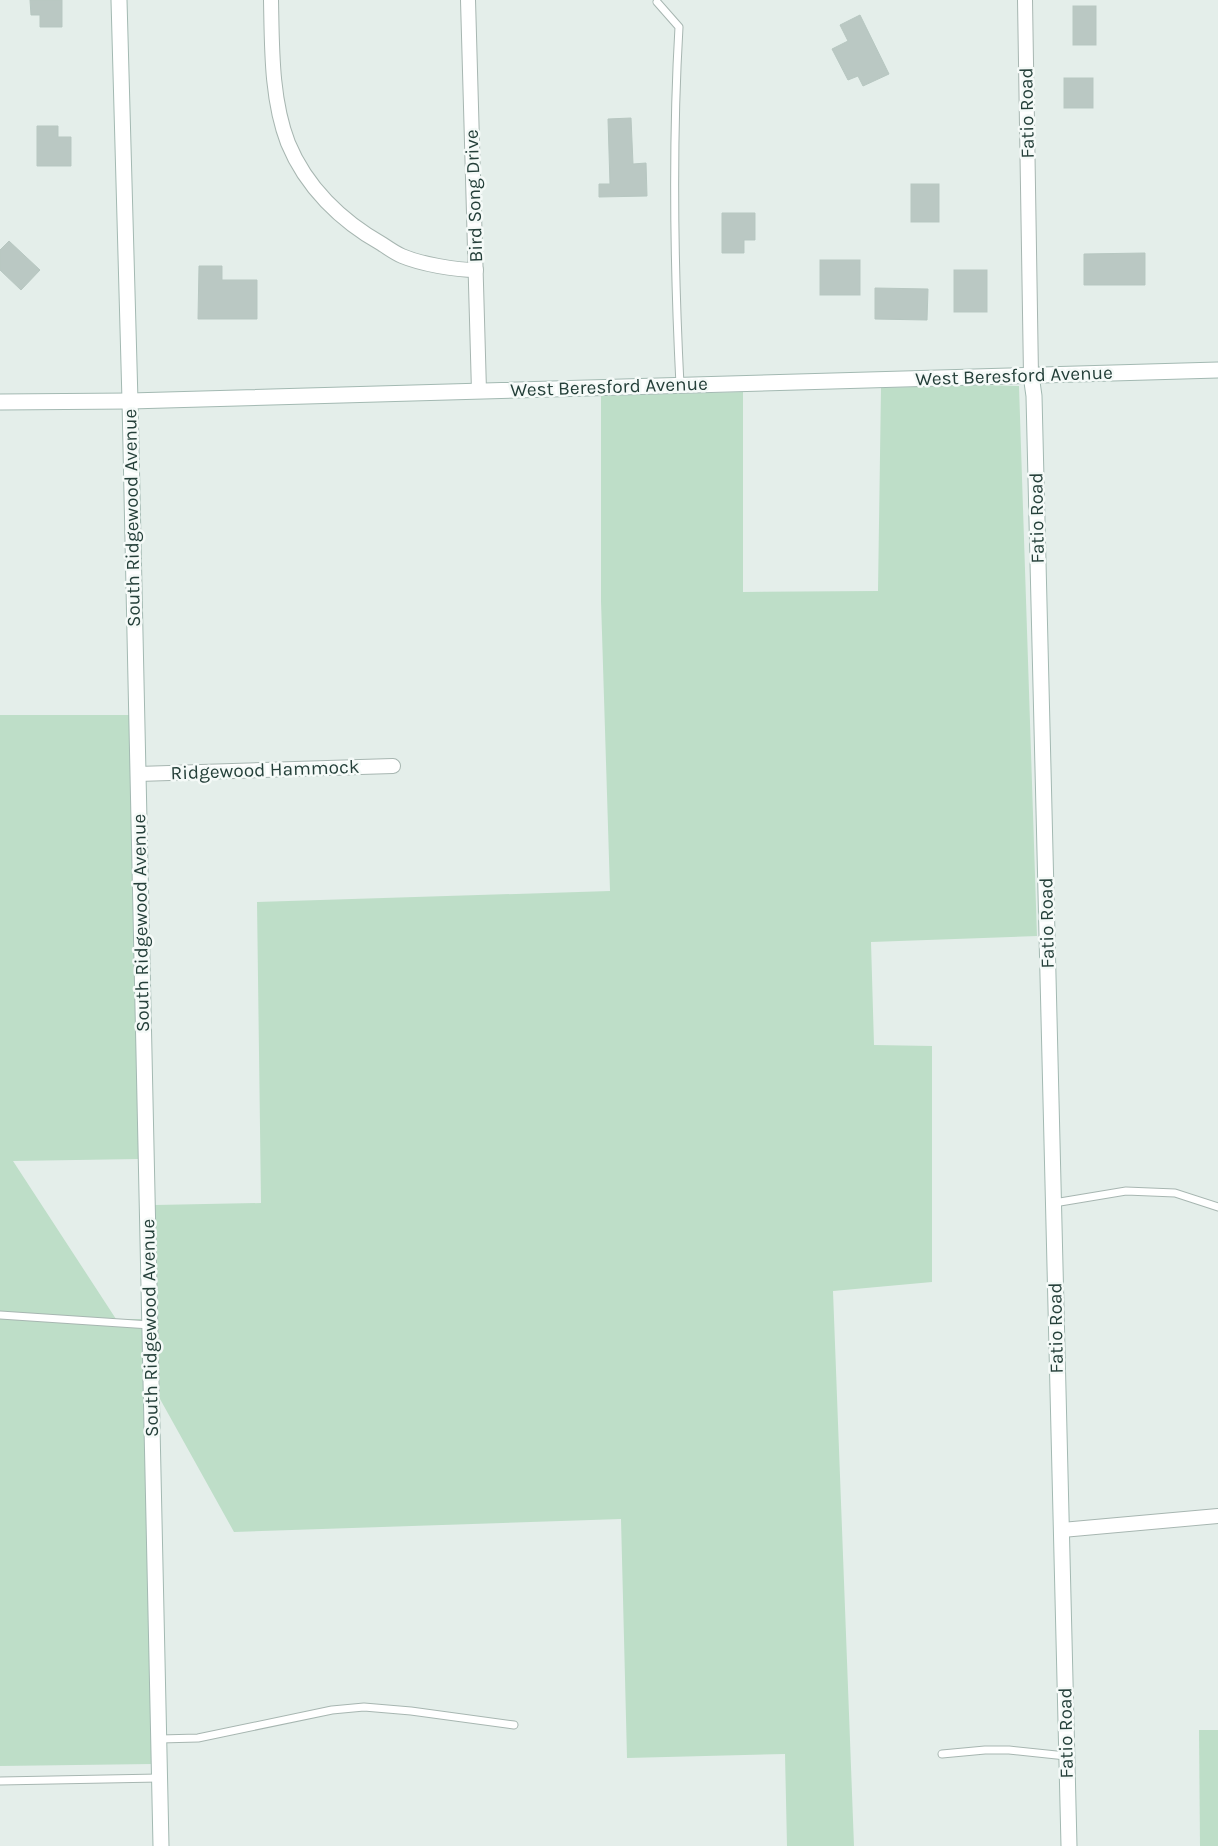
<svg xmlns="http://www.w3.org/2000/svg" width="1218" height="1846" viewBox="0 0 1218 1846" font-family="Karla,sans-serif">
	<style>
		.green { fill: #bedec8 }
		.building { fill: #bac8c3; stroke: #b7c7c1 }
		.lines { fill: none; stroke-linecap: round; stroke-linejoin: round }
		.lane-casing { stroke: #a7b6b1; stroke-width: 9 }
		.street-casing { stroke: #a7b6b1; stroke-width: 16 }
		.secondary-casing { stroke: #a3b9b2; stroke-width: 17 }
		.lane { stroke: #fff; stroke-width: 7 }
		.street { stroke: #fff; stroke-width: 14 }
		.secondary { stroke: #fff; stroke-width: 15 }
		.labels { text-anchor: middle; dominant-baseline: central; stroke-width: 5; stroke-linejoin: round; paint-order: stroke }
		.street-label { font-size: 19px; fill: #243f39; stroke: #f5faf8 }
	</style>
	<rect width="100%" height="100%" fill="#e4eeea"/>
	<g class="green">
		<path d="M 982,385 L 1019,386 L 1037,936 L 871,942 L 874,1045 L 932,1046 L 932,1282 L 833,1291 L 854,1846 L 787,1846 L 785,1754 L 627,1758 L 621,1519 L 234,1532 L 160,1399 L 155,1205 L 261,1203 L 257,902 L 610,891 L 601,601 L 601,396 L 743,392 L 743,592 L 878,591 L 881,388 Z"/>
		<path d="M 0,715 L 129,715 L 139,1159 L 13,1161 L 116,1319 L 143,1319 L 152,1764 L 0,1766 Z"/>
		<path d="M 1199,1730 L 1218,1730 L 1218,1846 L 1200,1846 Z"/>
	</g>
	<g class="building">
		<path d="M 30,0 L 62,0 L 62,27 L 40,27 L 40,15 L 31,15 Z"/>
		<rect x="1073" y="6" width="23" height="39"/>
		<path d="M 860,15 L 889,74 L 863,86 L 858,76 L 848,80 L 832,49 L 848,41 L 840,25 Z"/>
		<rect x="1064" y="78" width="29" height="30"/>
		<path d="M 631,118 L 633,164 L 646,163 L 647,196 L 599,197 L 599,184 L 610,184 L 608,119 Z"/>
		<path d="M 37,126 L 58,126 L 58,137 L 71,137 L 71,166 L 37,166 Z"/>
		<rect x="911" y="184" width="28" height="38"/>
		<path d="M 722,213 L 755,213 L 755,240 L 744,240 L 744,253 L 722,253 Z"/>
		<path d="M 9,241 L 40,270 L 21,290 L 0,270 L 0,250 Z"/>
		<path d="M 1145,253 L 1145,285 L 1084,285 L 1084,254 Z"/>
		<rect x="820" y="260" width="40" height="35"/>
		<path d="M 199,266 L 222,266 L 222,280 L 257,280 L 257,319 L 198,319 Z"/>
		<rect x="954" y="270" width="33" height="42"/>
		<path d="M 875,288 L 928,289 L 927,320 L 875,319 Z"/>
	</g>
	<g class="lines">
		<g class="lane-casing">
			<g id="lane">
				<path d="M 657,2 L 679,27 C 672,146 674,266 680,385"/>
				<path d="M 1054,1203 L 1126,1191 L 1175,1193 L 1218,1207"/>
				<path d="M 0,1315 L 150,1325"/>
				<path d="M 160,1739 L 198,1738 L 332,1710 L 364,1707 L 411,1711 L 514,1725"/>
				<path d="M 942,1754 L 985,1750 L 1009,1750 L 1066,1756"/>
				<path d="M 0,1781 L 159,1778"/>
			</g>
		</g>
		<g class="street-casing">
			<g id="street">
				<path d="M 271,0 C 272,47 271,99 288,143 C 306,187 341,221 382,244 C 388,248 395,253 402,256 C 421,264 455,270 476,270"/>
				<path d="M 468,0 L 479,391"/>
				<path d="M 1025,0 L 1031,375"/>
				<path d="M 138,774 L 393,766"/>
				<path d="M 1062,1530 L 1218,1516"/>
			</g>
		</g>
		<g class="secondary-casing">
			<g id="secondary">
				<path d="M 119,0 L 130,401 L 161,1846"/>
				<path d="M 1031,375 L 1034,396 L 1069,1846"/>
				<path d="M 0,402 L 130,401 L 1218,370"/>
			</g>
		</g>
		<use href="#lane" class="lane"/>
		<use href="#street" class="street"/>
		<use href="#secondary" class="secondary"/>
	</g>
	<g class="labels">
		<g class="street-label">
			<text transform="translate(1027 113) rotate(-91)">Fatio Road</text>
			<text transform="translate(474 196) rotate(-92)">Bird Song Drive</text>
			<text transform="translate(1014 376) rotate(-2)">West Beresford Avenue</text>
			<text transform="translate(609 387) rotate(-2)">West Beresford Avenue</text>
			<text transform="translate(132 518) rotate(-91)">South Ridgewood Avenue</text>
			<text transform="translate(1037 518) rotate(-91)">Fatio Road</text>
			<text transform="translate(265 770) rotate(-2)">Ridgewood Hammock</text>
			<text transform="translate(141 923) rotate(-91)">South Ridgewood Avenue</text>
			<text transform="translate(1047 923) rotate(-91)">Fatio Road</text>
			<text transform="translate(150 1328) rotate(-91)">South Ridgewood Avenue</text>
			<text transform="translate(1056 1328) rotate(-91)">Fatio Road</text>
			<text transform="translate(1066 1733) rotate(-91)">Fatio Road</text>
		</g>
	</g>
</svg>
